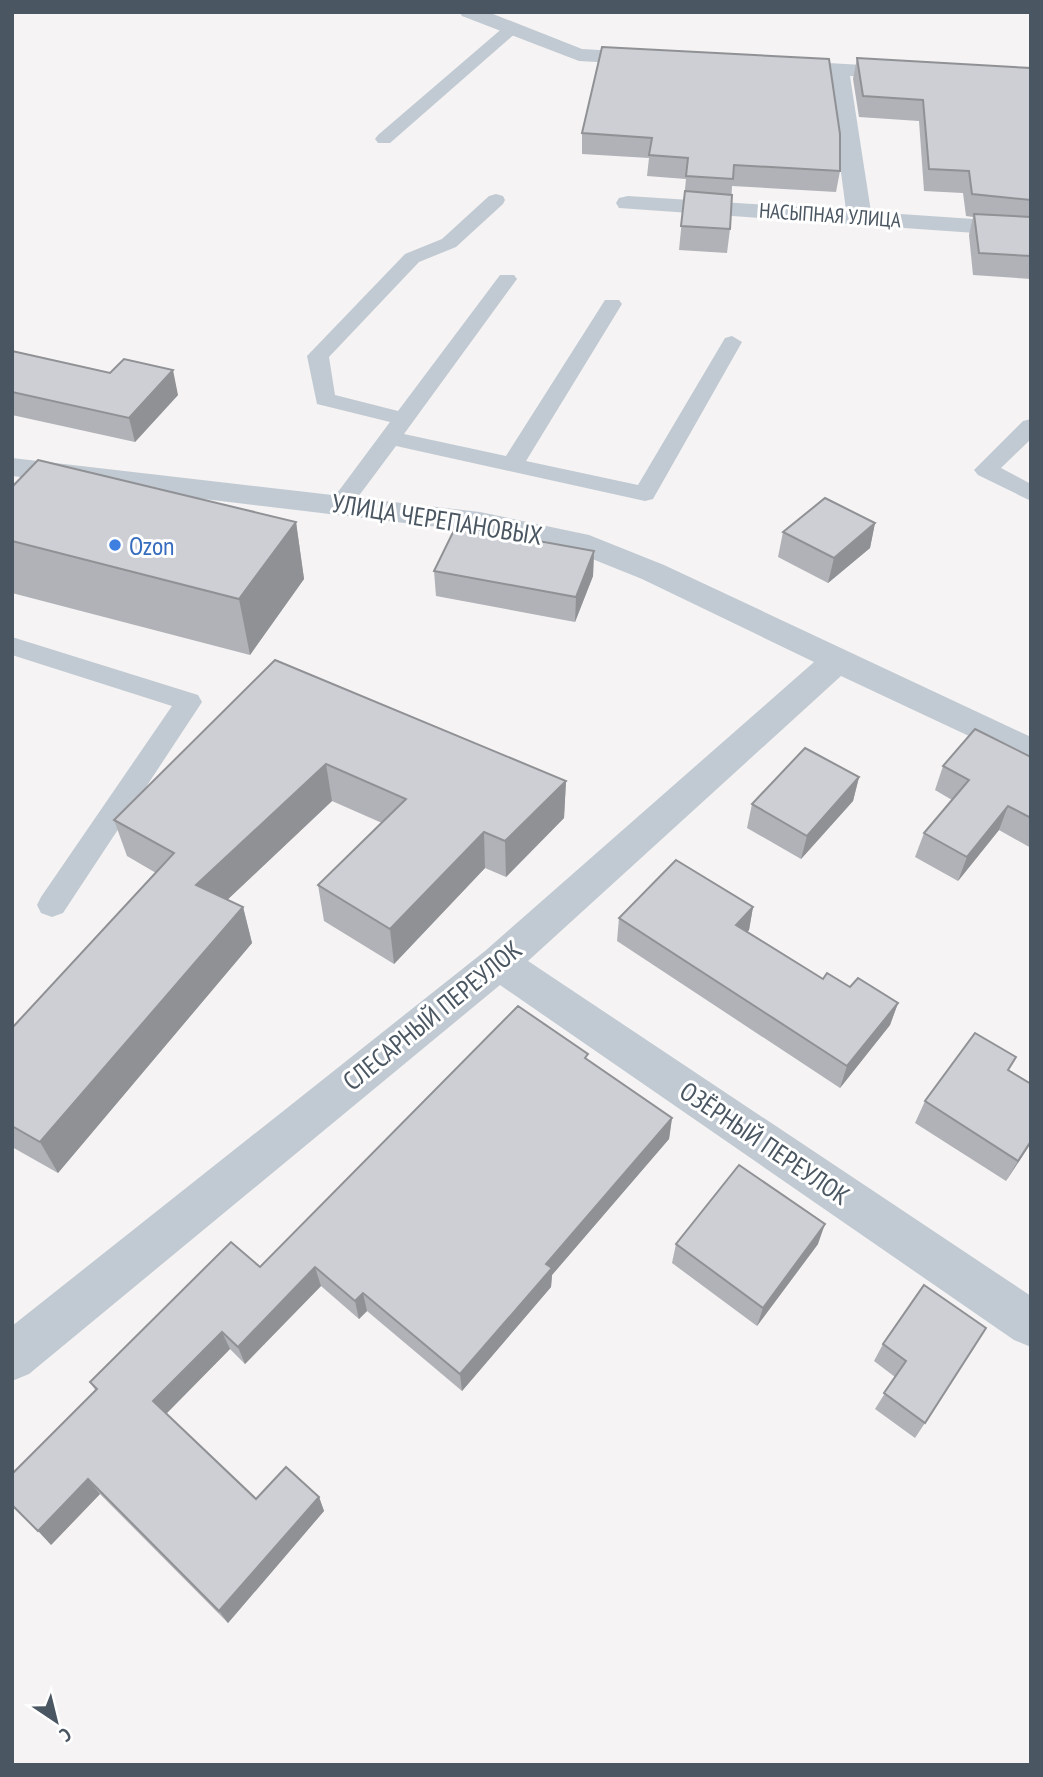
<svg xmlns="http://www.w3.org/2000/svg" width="1043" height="1777" viewBox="0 0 1043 1777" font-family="'PT Sans Narrow',sans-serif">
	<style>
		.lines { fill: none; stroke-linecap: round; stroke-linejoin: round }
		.service { fill: #c1cad2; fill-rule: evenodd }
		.minor { fill: #c1cad2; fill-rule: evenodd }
		.wall { fill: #b0b2b7 }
		.shaded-wall { fill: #909195 }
		.building { fill: #cdcfd5; stroke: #909195; stroke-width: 2 }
		.shop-dot { fill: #3f7fe0; stroke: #fff; stroke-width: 2.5 }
		.labels { text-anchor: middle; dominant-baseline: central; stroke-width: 6; stroke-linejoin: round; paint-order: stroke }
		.far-street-label { font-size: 21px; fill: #4a5661; stroke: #fff }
		.street-label { font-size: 26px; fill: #4a5661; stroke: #fff }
		.shop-label { font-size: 26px; fill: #366cbe; stroke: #fff; text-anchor: start }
	</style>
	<rect width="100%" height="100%" fill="#f5f3f3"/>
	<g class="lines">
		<g class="service">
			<path d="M 511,24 L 517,26 L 517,32 L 390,143 L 378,143 L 375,139 L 378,135 L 505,26 Z"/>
			<path d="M 496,194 L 503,196 L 505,200 L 503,204 L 456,247 L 419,262 L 329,357 L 335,395 L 398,411 L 500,275 L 514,275 L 517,279 L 404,434 L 506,456 L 605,300 L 619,300 L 622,304 L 526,461 L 638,485 L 725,338 L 732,336 L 742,342 L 653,499 L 645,501 L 396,446 L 349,509 L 333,509 L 329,504 L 390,422 L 317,404 L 307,356 L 405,254 L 442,239 L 489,196 Z"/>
			<path d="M 1031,419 L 1031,439 L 1001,468 L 1031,484 L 1031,501 L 978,475 L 974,470 L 1023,421 Z"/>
			<path d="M 12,637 L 198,695 L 202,702 L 63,913 L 52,917 L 41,913 L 37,905 L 41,897 L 172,706 L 12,655 Z"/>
		</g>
		<g class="minor">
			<path d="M 459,12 L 488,12 L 582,49 L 651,53 L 662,59 L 651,65 L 579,61 L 462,16 Z"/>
			<path d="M 777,60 L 914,68 L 917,73 L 906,79 L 850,76 L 871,212 L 1031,223 L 1031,237 L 619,208 L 616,203 L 619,198 L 628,196 L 846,210 L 828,75 L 769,71 L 766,66 L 769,61 Z"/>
			<path d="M 12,458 L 480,512 L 589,535 L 664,565 L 1031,737 L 1031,765 L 841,676 L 528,961 L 1031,1296 L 1031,1347 L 1014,1340 L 500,985 L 29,1374 L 12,1381 L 12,1326 L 485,951 L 814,662 L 642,579 L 570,550 L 480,532 L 12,476 Z"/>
		</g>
	</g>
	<g class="wall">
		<path d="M 602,47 L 840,171 L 836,192 L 732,186 L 730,229 L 727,253 L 679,250 L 686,179 L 647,176 L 649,158 L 582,154 L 582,133 Z"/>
		<path d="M 857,58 L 1031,68 L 1031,279 L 973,275 L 969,235 L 973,217 L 966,216 L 963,193 L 924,191 L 919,121 L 859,117 L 853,79 Z"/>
		<path d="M 12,351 L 110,373 L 178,395 L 135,442 L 12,415 Z"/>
		<path d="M 12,487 L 296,522 L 304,579 L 250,655 L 12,593 Z"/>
		<path d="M 875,523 L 870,548 L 828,583 L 778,557 L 783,532 Z"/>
		<path d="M 594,551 L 593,576 L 575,622 L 436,596 L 434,571 Z"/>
		<path d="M 275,660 L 566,781 L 564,818 L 506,877 L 485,868 L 394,964 L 324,921 L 318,885 L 382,823 L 332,801 L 227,900 L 243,907 L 252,943 L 58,1173 L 12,1147 L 12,1028 L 156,873 L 127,856 L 114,820 Z"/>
		<path d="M 1031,757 L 1031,848 L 999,830 L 958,881 L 915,857 L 924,833 L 952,800 L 935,790 L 943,766 Z"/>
		<path d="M 859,777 L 853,801 L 801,859 L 747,828 L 752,804 Z"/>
		<path d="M 753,907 L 749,930 L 747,932 L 823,979 L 898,1003 L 890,1025 L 840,1088 L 617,941 L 619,918 Z"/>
		<path d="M 588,1060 L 672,1118 L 669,1139 L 552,1275 L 551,1287 L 462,1391 L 367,1311 L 359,1319 L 321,1286 L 245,1364 L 230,1349 L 166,1414 L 256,1499 L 319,1497 L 324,1511 L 228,1623 L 100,1494 L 51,1545 L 96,1391 L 90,1382 L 260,1267 Z"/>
		<path d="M 1009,1071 L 1031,1143 L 1006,1181 L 915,1123 L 925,1101 Z"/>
		<path d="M 676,1244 L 818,1244 L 757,1326 L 672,1263 Z"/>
		<path d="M 924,1285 L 925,1423 L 915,1438 L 875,1409 L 895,1377 L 874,1361 L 883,1344 Z"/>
	</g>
	<g class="shaded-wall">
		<path d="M 173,370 L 178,395 L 135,442 L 129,418 Z"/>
		<path d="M 296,522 L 304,579 L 250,655 L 239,599 Z"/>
		<path d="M 875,523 L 870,548 L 828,583 L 834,558 Z"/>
		<path d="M 594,551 L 593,576 L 575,622 L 576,597 Z"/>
		<path d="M 326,764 L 332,801 L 206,920 L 196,885 Z"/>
		<path d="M 859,777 L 853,801 L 801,859 L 807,836 Z"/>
		<path d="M 566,781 L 564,818 L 506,877 L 505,841 Z"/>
		<path d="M 1008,806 L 999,830 L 958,881 L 967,857 Z"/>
		<path d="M 484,832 L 485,868 L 394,964 L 390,929 Z"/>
		<path d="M 243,907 L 252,943 L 58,1173 L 40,1142 Z"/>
		<path d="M 753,907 L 749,930 L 732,948 L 736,925 Z"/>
		<path d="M 898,1003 L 890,1025 L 840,1088 L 847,1066 Z"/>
		<path d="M 672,1118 L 669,1139 L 552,1275 L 551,1287 L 462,1391 L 460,1374 L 546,1264 Z"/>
		<path d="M 1031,1141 L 1031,1143 L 1006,1181 L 1018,1161 Z"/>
		<path d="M 825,1224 L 818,1244 L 757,1326 L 763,1308 Z"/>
		<path d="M 315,1267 L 321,1286 L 245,1364 L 238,1347 Z"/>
		<path d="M 363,1293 L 367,1311 L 359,1319 L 355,1301 Z"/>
		<path d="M 222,1332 L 230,1349 L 163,1417 L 153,1401 Z"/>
		<path d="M 88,1479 L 100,1494 L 51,1545 L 38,1531 Z"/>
		<path d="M 319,1497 L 324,1511 L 228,1623 L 219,1611 Z"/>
	</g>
	<g class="building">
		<path d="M 602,47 L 829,59 L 840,134 L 840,171 L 734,165 L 733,179 L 686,176 L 688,158 L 649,155 L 652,138 L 582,133 Z"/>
		<path d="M 857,58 L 1031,68 L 1031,200 L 972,194 L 969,171 L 929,169 L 923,100 L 863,96 Z"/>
		<path d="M 685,191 L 732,195 L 730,229 L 681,226 Z"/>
		<path d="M 974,214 L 1031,217 L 1031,256 L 979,253 Z"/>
		<path d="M 12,351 L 110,373 L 124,359 L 173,370 L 129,418 L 12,392 Z"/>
		<path d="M 38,460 L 296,522 L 239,599 L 12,541 L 12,487 Z"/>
		<path d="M 825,498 L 875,523 L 834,558 L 783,532 Z"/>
		<path d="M 456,526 L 594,551 L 576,597 L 434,571 Z"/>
		<path d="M 275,660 L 566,781 L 505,841 L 484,832 L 390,929 L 318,885 L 406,799 L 326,764 L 196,885 L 243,907 L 40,1142 L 12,1126 L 12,1028 L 174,853 L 114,820 Z"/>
		<path d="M 975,729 L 1031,757 L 1031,818 L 1008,806 L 967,857 L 924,833 L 969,780 L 943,766 Z"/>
		<path d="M 805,748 L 859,777 L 807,836 L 752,804 Z"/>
		<path d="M 676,860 L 753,907 L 736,925 L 823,979 L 827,973 L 850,987 L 858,978 L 898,1003 L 847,1066 L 619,918 Z"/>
		<path d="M 518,1006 L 588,1054 L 585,1058 L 672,1118 L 546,1264 L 552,1268 L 460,1374 L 363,1293 L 355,1301 L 315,1267 L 238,1347 L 222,1332 L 153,1401 L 256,1499 L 286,1467 L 319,1497 L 219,1611 L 88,1479 L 38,1531 L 12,1505 L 12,1474 L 97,1389 L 90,1382 L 231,1242 L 260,1267 Z"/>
		<path d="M 975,1033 L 1016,1057 L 1008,1070 L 1031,1084 L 1031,1141 L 1018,1161 L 925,1101 Z"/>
		<path d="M 739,1165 L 825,1224 L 763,1308 L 676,1244 Z"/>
		<path d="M 924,1285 L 986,1328 L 925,1423 L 884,1393 L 906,1361 L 883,1344 Z"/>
	</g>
	<circle class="shop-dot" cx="115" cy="545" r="7"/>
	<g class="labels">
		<g class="far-street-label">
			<text transform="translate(830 215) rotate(4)">НАСЫПНАЯ УЛИЦА</text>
		</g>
		<g class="street-label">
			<text transform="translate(437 519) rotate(9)">УЛИЦА ЧЕРЕПАНОВЫХ</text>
			<text transform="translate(432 1015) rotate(-39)">СЛЕСАРНЫЙ ПЕРЕУЛОК</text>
			<text transform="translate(765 1143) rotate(34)">ОЗЁРНЫЙ ПЕРЕУЛОК</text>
		</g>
		<g class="shop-label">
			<text x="129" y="545">Ozon</text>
		</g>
	</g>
	<rect width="1043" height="1777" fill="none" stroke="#4a5661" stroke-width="28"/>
	<g transform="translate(56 1721) rotate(145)" stroke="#ffffff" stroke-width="5" paint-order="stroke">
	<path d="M0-5L12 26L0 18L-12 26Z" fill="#4a5661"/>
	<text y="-10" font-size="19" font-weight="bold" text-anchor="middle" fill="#4a5661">С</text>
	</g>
</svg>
